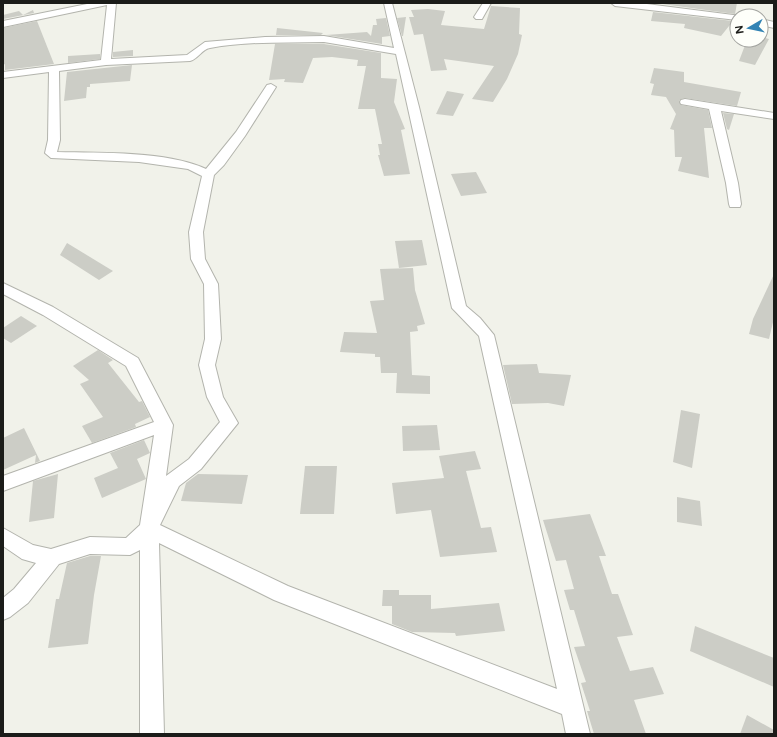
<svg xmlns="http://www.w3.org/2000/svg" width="777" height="737" viewBox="0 0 777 737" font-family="Figtree,sans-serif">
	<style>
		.building { fill: #cccdc6 }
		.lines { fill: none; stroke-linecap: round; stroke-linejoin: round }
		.street-casing { stroke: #b3b4ad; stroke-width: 2 }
		.street { fill: #fff; fill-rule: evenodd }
	</style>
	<rect width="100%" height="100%" fill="#f1f2ea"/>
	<g class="building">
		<path d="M 655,3 L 737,3 L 735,14 Z"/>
		<path d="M 491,6 L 520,8 L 519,34 L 522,35 L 518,54 L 507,79 L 493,102 L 472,99 L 494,66 L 444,59 L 447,70 L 431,71 L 423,34 L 414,35 L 409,17 L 414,17 L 411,10 L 428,9 L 445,11 L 441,25 L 484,29 Z"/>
		<path d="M 33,10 L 34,13 L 3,19 L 3,15 L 19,11 L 23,15 Z"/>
		<path d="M 653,12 L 733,21 L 721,36 L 684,28 L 685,24 L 651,21 Z"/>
		<path d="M 406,17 L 403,36 L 402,36 L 397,18 Z"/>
		<path d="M 386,18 L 390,36 L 382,37 L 382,44 L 326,35 L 367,32 L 371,36 L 373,25 L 377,25 L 376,19 Z"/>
		<path d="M 37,21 L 54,64 L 5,70 L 5,64 L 3,65 L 3,28 Z"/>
		<path d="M 277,28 L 323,33 L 321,35 L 276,35 Z"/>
		<path d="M 761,37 L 769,39 L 755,65 L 739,61 L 747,40 L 761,40 Z"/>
		<path d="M 275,44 L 324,44 L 381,53 L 381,78 L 397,79 L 394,102 L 405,129 L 401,130 L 410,174 L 384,176 L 378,155 L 380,155 L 378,144 L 382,144 L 375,109 L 358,109 L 366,66 L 357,66 L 358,60 L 332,57 L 313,58 L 303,83 L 284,82 L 285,79 L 269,80 Z"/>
		<path d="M 133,50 L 133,56 L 113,57 L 113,52 Z"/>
		<path d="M 100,54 L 100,59 L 68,63 L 68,56 Z"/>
		<path d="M 132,65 L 130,81 L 90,84 L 90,87 L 87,87 L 86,98 L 64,101 L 67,72 Z"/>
		<path d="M 654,68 L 684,72 L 684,82 L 741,92 L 737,106 L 685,98 L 681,99 L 679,101 L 681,105 L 708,110 L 712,128 L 704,128 L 709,178 L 678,171 L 682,157 L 675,157 L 674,130 L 670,129 L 676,114 L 666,97 L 651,95 L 654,84 L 650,83 Z"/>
		<path d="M 447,91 L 464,94 L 453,116 L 436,114 Z"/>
		<path d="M 723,113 L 734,114 L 729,130 L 727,129 Z"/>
		<path d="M 476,172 L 487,193 L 461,196 L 451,174 Z"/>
		<path d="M 422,240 L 427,265 L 399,268 L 395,241 Z"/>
		<path d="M 67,243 L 113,271 L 99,280 L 60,255 Z"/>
		<path d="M 413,268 L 415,290 L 425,324 L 417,326 L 418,331 L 410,332 L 412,375 L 430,376 L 430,394 L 396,393 L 397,373 L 381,373 L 380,357 L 375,357 L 375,354 L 340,352 L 344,332 L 377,333 L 370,301 L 384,300 L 380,269 Z"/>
		<path d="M 774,274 L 774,318 L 769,339 L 749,334 L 753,319 Z"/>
		<path d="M 21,316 L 37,326 L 11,343 L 3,338 L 3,328 Z"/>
		<path d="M 98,350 L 113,360 L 108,363 L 139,402 L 142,401 L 150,417 L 135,424 L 136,427 L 92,443 L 82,426 L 103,417 L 80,384 L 89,380 L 73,366 Z"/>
		<path d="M 537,364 L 539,373 L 571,375 L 564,406 L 548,403 L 512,404 L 503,365 Z"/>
		<path d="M 681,410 L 700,414 L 692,468 L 673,462 Z"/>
		<path d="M 437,425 L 440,450 L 403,451 L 402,426 Z"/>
		<path d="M 24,428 L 40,461 L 35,463 L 36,455 L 3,470 L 3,438 Z"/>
		<path d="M 144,440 L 150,453 L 137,459 L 146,479 L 102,498 L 94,478 L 118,468 L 110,453 Z"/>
		<path d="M 475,451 L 481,469 L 466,471 L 481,528 L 491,527 L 497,552 L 440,557 L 431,510 L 396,514 L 392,483 L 444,478 L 439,456 Z"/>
		<path d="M 305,466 L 337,466 L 334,514 L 300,514 Z"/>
		<path d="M 58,474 L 54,518 L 29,522 L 33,481 Z"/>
		<path d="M 198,474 L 248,475 L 242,504 L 181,501 L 186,483 Z"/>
		<path d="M 677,497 L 700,501 L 702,526 L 677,522 Z"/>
		<path d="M 590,514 L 606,556 L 599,556 L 612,594 L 618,594 L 633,635 L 617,637 L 630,671 L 653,667 L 664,694 L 634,700 L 646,734 L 594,734 L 587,711 L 590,711 L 581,683 L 586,682 L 574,647 L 585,646 L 574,610 L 570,610 L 564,590 L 574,589 L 566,560 L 556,561 L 543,520 Z"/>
		<path d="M 90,556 L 101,556 L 94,595 L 88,644 L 48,648 L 56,599 L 59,599 L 67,563 Z"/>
		<path d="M 383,590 L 399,590 L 399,595 L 431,595 L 431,609 L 499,603 L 505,631 L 456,636 L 455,633 L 412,632 L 392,624 L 392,606 L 382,606 Z"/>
		<path d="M 695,626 L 774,658 L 774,687 L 690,651 Z"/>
		<path d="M 747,715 L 774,730 L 774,734 L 740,734 Z"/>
	</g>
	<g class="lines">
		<g class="street-casing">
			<g id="street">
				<path d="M 92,3 L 116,3 L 111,59 L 187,55 L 205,42 L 265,37 L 324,36 L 394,48 L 384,3 L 392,3 L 419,107 L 466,306 L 480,318 L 494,335 L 590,734 L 566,734 L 562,714 L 274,600 L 159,543 L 164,734 L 140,734 L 140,550 L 130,555 L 90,554 L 59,564 L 28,603 L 10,617 L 3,620 L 3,598 L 14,589 L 36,563 L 22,559 L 3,546 L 3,528 L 33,545 L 51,549 L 90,537 L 126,538 L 140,525 L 154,435 L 3,491 L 3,476 L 154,422 L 126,366 L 43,315 L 3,294 L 3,283 L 53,307 L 138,358 L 173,425 L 166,476 L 189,459 L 220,422 L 207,397 L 199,365 L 205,339 L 204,284 L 191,259 L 189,232 L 202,176 L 188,169 L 139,162 L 51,158 L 45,153 L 48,140 L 49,72 L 3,78 L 3,72 L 101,60 L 107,5 L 3,27 L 3,21 ZM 324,42 L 396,54 L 452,308 L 479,336 L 557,689 L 288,586 L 160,525 L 179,486 L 201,469 L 238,423 L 223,397 L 215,365 L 221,339 L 218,284 L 205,259 L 203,232 L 214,175 L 224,165 L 245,136 L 276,87 L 271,84 L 267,85 L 236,132 L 206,169 C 168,151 101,153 57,152 L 60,140 L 59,71 L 106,65 L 190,61 C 198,59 202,49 210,48 C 247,41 286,43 324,42 Z"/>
				<path d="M 483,3 L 491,3 L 482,19 L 476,19 L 474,17 Z"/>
				<path d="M 611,3 L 639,3 L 741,16 L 737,16 L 737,20 L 615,6 Z"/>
				<path d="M 761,19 L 774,22 L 774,28 L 761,25 Z"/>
				<path d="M 685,99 L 774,113 L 774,119 L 721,111 L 738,183 L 741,204 L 740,207 L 730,207 L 729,204 L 726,183 L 709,109 L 681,104 L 680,102 L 681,100 Z"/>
			</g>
		</g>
		<use href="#street" class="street"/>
	</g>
	<rect width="777" height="737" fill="none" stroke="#1b1c19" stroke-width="8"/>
	<g transform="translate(749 28) rotate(261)"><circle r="19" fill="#fefffa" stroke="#a3a4a0"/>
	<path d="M0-3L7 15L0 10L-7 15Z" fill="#3283b4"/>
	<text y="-6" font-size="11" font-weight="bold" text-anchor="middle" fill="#1b1c19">N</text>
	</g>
</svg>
